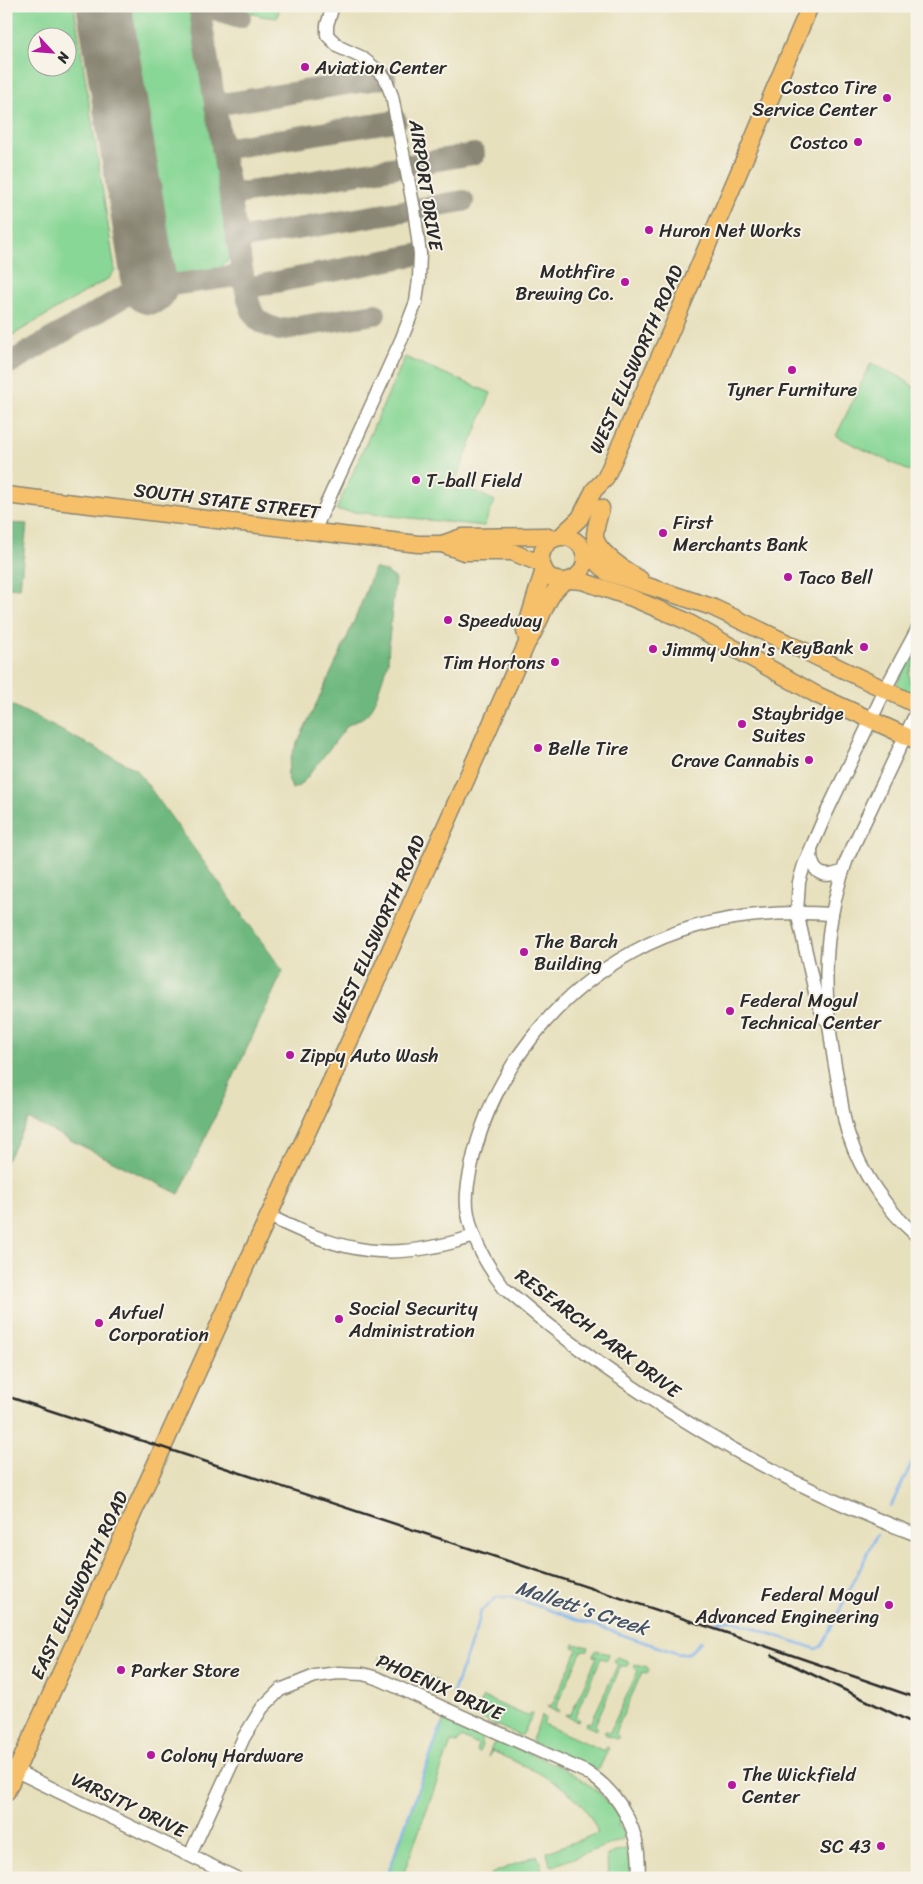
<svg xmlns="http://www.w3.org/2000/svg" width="923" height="1884" viewBox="0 0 923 1884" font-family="Sriracha,sans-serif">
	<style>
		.green { fill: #89d796; stroke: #5a8160; fill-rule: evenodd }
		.forest { fill: #6eb87f; stroke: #4c7255 }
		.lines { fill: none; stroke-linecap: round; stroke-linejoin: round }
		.stream { stroke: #81b4ee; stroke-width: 2.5 }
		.taxiway { stroke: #898674; stroke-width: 22 }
		.runway { stroke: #898674; stroke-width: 55 }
		.minor-casing { stroke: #898674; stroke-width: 15 }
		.major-casing { stroke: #898674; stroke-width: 19 }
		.minor { stroke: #fff; stroke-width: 12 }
		.major { stroke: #f6c06b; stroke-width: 16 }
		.rail { stroke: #2b2b2b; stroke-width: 2.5 }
		.poi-dot { fill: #b5179e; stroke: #f7f3e8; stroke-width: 2 }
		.labels { text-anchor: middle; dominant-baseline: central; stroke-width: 4; stroke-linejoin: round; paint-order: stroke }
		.poi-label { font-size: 19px; fill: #2b2b2b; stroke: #f7f3e8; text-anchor: start }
		.street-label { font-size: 19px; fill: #2b2b2b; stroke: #f7f3e8 }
		.water-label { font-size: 20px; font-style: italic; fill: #455466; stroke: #f7f3e8 }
	</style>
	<rect width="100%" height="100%" fill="#f7f3e8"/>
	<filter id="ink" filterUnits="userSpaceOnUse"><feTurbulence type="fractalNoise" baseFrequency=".02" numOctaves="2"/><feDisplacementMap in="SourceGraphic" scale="10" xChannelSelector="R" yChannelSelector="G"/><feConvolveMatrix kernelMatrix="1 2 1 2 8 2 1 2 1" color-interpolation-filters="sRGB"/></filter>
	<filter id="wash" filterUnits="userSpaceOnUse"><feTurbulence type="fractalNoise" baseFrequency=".0096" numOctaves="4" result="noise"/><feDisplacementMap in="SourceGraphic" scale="20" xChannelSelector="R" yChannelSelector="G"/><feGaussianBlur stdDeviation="1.12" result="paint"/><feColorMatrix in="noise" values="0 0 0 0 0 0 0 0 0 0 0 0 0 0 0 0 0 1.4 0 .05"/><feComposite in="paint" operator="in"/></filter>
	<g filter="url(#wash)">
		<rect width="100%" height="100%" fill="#e7e0bd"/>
		<g class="green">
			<path d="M 6,6 L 74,6 L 115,270 L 109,278 L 6,339 ZM 38,38 L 68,38 L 68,68 L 38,68 Z"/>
			<path d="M 122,6 L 189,6 L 233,241 C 232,250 230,260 223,266 C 211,279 178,286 167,269 Z"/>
			<path d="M 229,6 L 280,6 L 277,18 L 260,16 Z"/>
			<path d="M 405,357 L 491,393 L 455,482 L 495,501 L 484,526 L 336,510 Z"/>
			<path d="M 871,363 L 900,377 L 917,389 L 917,475 L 836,436 Z"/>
			<path d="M 917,643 L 917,656 L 909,673 L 910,683 L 917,685 L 917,691 L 914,697 L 895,688 Z"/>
			<path d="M 574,1644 L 589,1647 L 588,1650 L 582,1650 L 556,1707 L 559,1712 L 556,1712 L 546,1706 L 552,1705 L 578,1649 L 573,1647 Z"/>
			<path d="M 596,1650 L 609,1654 L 607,1660 L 601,1658 L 575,1716 L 579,1720 L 576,1721 L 565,1715 L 571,1714 L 597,1657 L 593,1656 Z"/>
			<path d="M 380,1656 L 438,1680 L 435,1688 L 377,1663 Z"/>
			<path d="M 617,1657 L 628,1661 L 629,1663 L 627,1666 L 621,1666 L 595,1725 L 598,1728 L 596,1730 L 585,1725 L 587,1722 L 591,1723 L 618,1664 L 614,1661 Z"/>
			<path d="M 635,1664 L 647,1667 L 649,1670 L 647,1673 L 642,1672 L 615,1733 L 619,1737 L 616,1739 L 605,1734 L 605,1731 L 610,1732 L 638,1671 L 634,1667 Z"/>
			<path d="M 483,1697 L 527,1716 L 531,1713 L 532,1715 L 523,1734 L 520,1736 L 474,1715 Z"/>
			<path d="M 542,1715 L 545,1719 L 543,1724 L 604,1751 L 607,1746 L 609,1747 L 599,1769 L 595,1771 L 534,1743 L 532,1740 Z"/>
			<path d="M 445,1716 L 481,1733 C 484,1739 482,1749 478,1753 L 476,1751 L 478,1745 L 461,1737 L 457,1743 L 451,1742 L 402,1878 L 387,1878 Z"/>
			<path d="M 500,1741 C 548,1762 594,1775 623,1822 L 617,1825 L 621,1828 L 625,1836 L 623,1839 L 553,1866 L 550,1865 L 547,1852 L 598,1833 C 582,1787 532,1770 492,1751 L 488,1757 L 493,1744 Z"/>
			<path d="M 628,1848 L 633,1850 L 630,1878 L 608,1878 L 607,1855 Z"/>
			<path d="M 537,1855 L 542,1868 L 541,1870 L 521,1878 L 491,1878 L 491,1874 Z"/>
		</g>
		<g class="forest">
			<path d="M 6,523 L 27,524 L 20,588 L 6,587 Z"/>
			<path d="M 374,568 L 387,572 L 395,578 L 389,640 L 388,662 L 374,704 L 370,712 L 362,718 L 348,725 L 301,785 L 292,789 L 287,775 L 292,754 C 321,693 353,632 374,568 Z"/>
			<path d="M 6,702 L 136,769 L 283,971 L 179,1194 L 28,1119 L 6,1162 Z"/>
		</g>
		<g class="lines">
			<g class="stream">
				<path d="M 891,1506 L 917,1452"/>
				<path d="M 717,1622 L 730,1620 L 816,1649 L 822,1646 L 877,1534"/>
				<path d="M 453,1693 L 478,1624 L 481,1611 L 497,1597 L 511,1597 L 679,1654 L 689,1653 L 701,1641"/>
				<path d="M 386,1878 L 441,1726"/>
			</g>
			<g class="taxiway">
				<path d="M 199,6 L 243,275 C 245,286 249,312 258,320 C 264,325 272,327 279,330 L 375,314"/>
				<path d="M 204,6 L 240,17"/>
				<path d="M 215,105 L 385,78"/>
				<path d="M 222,149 L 396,121"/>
				<path d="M 230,195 L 474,154"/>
				<path d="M 237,239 L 463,201"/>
				<path d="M 246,288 L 420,254"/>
				<path d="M 6,365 L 135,290 L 243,275"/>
			</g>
			<path class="runway" d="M 104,6 L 150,287"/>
		</g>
	</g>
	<g filter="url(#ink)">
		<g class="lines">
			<g class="minor-casing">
				<g id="minor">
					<path d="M 314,531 L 402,338 L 416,302 L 419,279 L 420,254 L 414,209 L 392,96 L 385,78 L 376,69 L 361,57 L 339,47 L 327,35 L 327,25 L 333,6"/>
					<path d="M 917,711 L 847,859 C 819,936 823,1008 839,1087 C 842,1103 843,1121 849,1136 C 861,1173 887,1210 917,1236"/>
					<path d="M 811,851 C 811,873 823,880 843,871"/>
					<path d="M 831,914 C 763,910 694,918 633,952 C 556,994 496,1068 474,1154 C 470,1172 464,1195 468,1214 C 473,1242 487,1266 504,1288 C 626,1393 766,1478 917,1535"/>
					<path d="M 825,1019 L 817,1001 L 797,912 L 799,882 L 804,865 L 824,818 L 889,682 L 917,630"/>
					<path d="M 269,1216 C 345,1254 392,1263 474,1236"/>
					<path d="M 6,1766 L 236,1878"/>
					<path d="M 190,1855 L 244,1737 L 262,1708 L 280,1690 L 315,1676 L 338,1673 L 363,1674 L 377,1678 L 586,1772 C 622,1794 643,1836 638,1878"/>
				</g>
			</g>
			<g class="major-casing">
				<g id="major">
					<path d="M 6,495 L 418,544 L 442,544 L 462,537 L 545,536 L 553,539"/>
					<path d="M 601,508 C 599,517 595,527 595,536 C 596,551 627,572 640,579"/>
					<path d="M 561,536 L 580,518 L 594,490 L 605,479 L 670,333 L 810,6"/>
					<circle cx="563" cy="559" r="22"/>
					<path d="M 442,544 L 464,552 L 512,552 L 542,564"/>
					<path d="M 585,551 L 608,573 L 712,607 L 917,705"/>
					<path d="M 570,580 L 582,581 L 632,598 L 684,620 L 817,695 L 917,741"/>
					<path d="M 526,636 L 525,631 L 544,569"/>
					<path d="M 6,1793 L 257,1241 L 356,1027 L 527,643 C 541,624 545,595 565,581"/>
				</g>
			</g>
			<use href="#minor" class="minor"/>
			<use href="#major" class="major"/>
			<g class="rail">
				<path d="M 6,1396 L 730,1634 L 917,1698"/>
				<path d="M 772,1655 L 917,1725"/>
			</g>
		</g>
	</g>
	<g class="poi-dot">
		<circle cx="305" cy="67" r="5"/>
		<circle cx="887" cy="98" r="5"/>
		<circle cx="858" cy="142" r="5"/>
		<circle cx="649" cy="230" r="5"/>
		<circle cx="625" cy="282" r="5"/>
		<circle cx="792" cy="370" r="5"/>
		<circle cx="416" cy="480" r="5"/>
		<circle cx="663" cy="533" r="5"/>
		<circle cx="788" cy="577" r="5"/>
		<circle cx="448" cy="620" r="5"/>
		<circle cx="864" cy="647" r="5"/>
		<circle cx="653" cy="649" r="5"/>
		<circle cx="555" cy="662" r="5"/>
		<circle cx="742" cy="724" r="5"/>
		<circle cx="538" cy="748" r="5"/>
		<circle cx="809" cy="760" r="5"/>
		<circle cx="524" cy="952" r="5"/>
		<circle cx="730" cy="1011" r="5"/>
		<circle cx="290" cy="1055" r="5"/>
		<circle cx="339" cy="1319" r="5"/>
		<circle cx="99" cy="1323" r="5"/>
		<circle cx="889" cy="1605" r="5"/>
		<circle cx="121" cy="1670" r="5"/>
		<circle cx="151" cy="1755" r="5"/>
		<circle cx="732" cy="1785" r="5"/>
		<circle cx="881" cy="1846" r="5"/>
	</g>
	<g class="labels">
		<g class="poi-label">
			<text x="315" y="67">Aviation Center</text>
			<text x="877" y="87" text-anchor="end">Costco Tire<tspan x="877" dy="22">Service Center</tspan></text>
			<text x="848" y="142" text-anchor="end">Costco</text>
			<text x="659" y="230">Huron Net Works</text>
			<text x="615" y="271" text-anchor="end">Mothfire<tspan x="615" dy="22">Brewing Co.</tspan></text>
			<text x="792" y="389" text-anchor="middle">Tyner Furniture</text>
			<text x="426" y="480">T-ball Field</text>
			<text x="673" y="522">First<tspan x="673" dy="22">Merchants Bank</tspan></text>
			<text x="798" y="577">Taco Bell</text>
			<text x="458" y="620">Speedway</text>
			<text x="854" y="647" text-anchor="end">KeyBank</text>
			<text x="663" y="649">Jimmy John's</text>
			<text x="545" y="662" text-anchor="end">Tim Hortons</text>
			<text x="752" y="713">Staybridge<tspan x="752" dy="22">Suites</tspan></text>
			<text x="548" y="748">Belle Tire</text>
			<text x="799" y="760" text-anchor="end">Crave Cannabis</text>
			<text x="534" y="941">The Barch<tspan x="534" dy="22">Building</tspan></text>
			<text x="740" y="1000">Federal Mogul<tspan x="740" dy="22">Technical Center</tspan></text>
			<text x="300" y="1055">Zippy Auto Wash</text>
			<text x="349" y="1308">Social Security<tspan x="349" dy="22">Administration</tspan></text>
			<text x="109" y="1312">Avfuel<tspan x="109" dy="22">Corporation</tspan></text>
			<text x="879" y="1594" text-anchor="end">Federal Mogul<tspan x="879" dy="22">Advanced Engineering</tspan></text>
			<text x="131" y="1670">Parker Store</text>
			<text x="161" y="1755">Colony Hardware</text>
			<text x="742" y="1774">The Wickfield<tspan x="742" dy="22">Center</tspan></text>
			<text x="871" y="1846" text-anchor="end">SC 43</text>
		</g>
		<g class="street-label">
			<text transform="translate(426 185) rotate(81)">AIRPORT DRIVE</text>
			<text transform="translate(636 359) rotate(-66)">WEST ELLSWORTH ROAD</text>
			<text transform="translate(227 501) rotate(7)">SOUTH STATE STREET</text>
			<text transform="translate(378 929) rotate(-66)">WEST ELLSWORTH ROAD</text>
			<text transform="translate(598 1333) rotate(37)">RESEARCH PARK DRIVE</text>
			<text transform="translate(79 1585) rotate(-65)">EAST ELLSWORTH ROAD</text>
			<text transform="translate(440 1687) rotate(24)">PHOENIX DRIVE</text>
			<text transform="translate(129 1805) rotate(26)">VARSITY DRIVE</text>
		</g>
		<g class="water-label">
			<text transform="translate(582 1608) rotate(18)">Mallett's Creek</text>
		</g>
	</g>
	<rect width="923" height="1884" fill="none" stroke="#f7f3e8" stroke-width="25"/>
	<g transform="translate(52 52) rotate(116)"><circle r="24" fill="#f7f3e8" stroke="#a5a39c"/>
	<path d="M0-4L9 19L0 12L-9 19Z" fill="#b5179e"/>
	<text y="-8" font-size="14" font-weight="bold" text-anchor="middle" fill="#2b2b2b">N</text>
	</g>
</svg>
